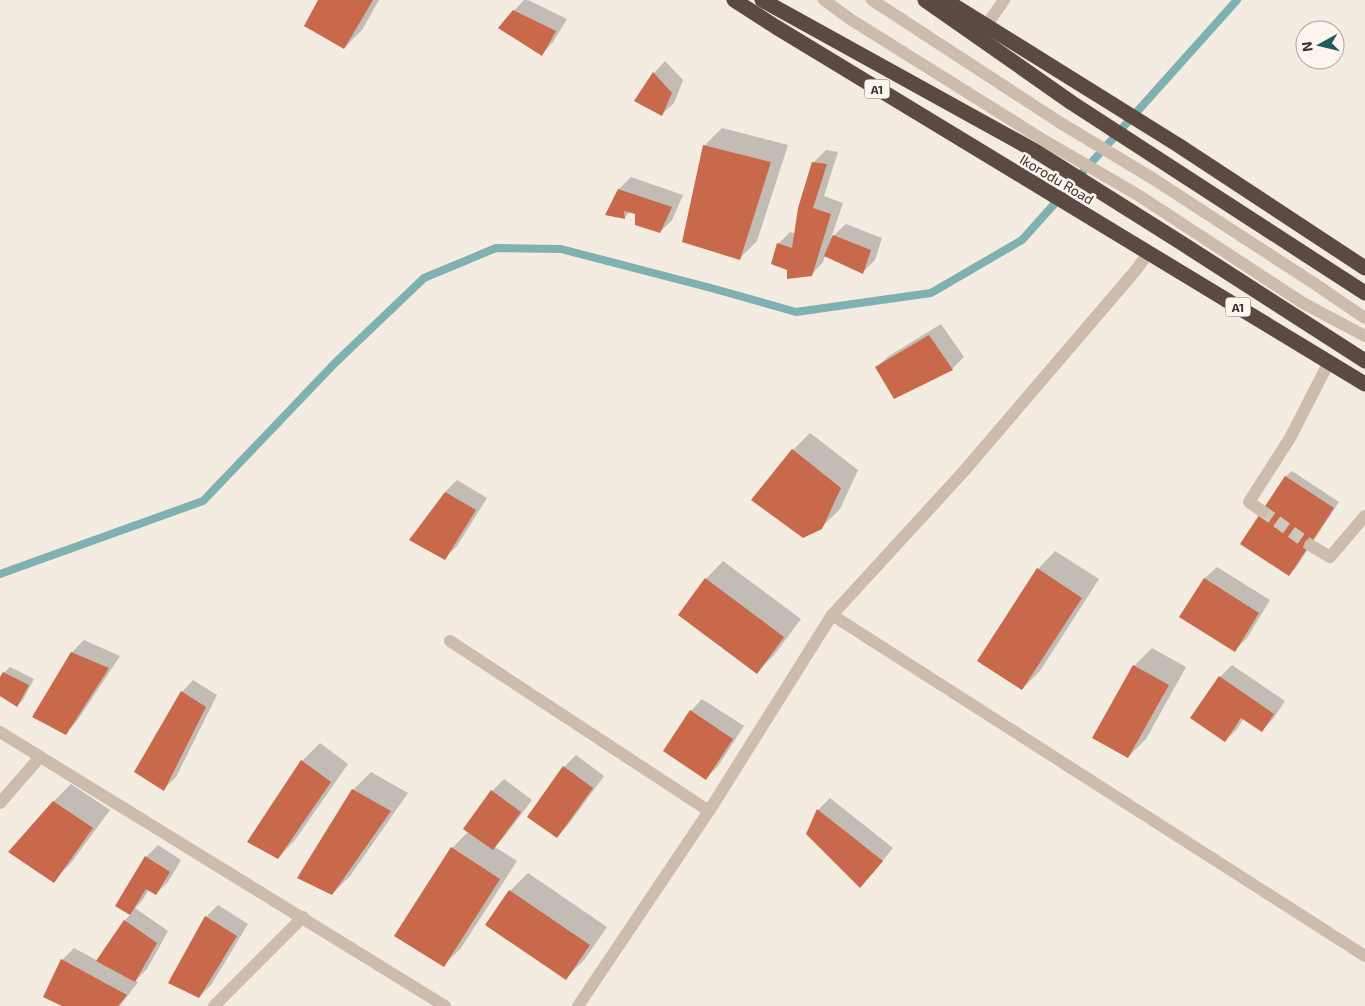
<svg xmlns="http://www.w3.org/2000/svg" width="1365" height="1006" viewBox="0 0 1365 1006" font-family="'Exo 2',sans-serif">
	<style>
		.shadow { fill: #0003 }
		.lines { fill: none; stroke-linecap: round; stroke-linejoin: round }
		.stream { stroke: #7fb0b2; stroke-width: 8 }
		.building { fill: #c8694b }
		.minor-tunnel { stroke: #cfc6bd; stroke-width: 12; stroke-dasharray: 12 6; stroke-linecap: butt }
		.minor { stroke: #cdbbac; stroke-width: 12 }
		.highway { stroke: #5c4a42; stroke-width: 15 }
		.labels { text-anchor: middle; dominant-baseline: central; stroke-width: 5; stroke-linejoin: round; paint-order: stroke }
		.shield { fill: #fbf5ee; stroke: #756b66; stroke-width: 1 }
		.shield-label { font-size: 12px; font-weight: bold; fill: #3b302b }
		.street-label { font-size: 14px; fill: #3b302b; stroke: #fbf5ee }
	</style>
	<rect width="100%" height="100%" fill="#f4ebe1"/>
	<g class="shadow">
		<path d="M 320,0 L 379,0 L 362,30 L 344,48 Z"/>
		<path d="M 524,0 L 528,0 L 567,19 L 553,42 L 542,54 L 514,11 Z"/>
		<path d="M 665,61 L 683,80 L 674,103 L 662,114 L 654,73 Z"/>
		<path d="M 722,128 L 788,145 L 757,241 L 739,259 L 704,146 Z"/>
		<path d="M 826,150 L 838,152 L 824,196 L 843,203 L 831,238 L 846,224 L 882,238 L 875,260 L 863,272 L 825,256 L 823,262 L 811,275 L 788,269 L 778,244 L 790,232 L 796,234 L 814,162 Z"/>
		<path d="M 631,177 L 683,195 L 672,220 L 660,232 L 636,213 L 630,212 L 624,218 L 607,214 L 619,189 Z"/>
		<path d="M 941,324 L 964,357 L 952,369 L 877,367 L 889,356 Z"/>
		<path d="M 810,433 L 858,470 L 840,509 L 821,528 L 793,450 Z"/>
		<path d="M 1292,471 L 1339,502 L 1295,569 L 1289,575 L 1242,543 L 1286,476 Z"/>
		<path d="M 457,480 L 487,498 L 457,546 L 445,558 L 445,492 Z"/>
		<path d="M 1055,551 L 1099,579 L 1040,671 L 1022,689 L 1038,569 Z"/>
		<path d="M 723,561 L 801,619 L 774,655 L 757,672 L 680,614 L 706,579 Z"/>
		<path d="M 1217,567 L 1270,600 L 1247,638 L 1235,650 L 1181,616 L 1205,578 Z"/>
		<path d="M 84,640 L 120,656 L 77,721 L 66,733 L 33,716 L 72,652 Z"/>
		<path d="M 1152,648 L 1186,667 L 1146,739 L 1128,757 L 1094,737 L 1134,666 Z"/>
		<path d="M 1232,665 L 1285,701 L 1273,719 L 1262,730 L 1244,718 L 1237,729 L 1225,741 L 1220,677 Z"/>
		<path d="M 10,667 L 34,679 L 23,700 L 17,706 L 0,694 L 0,680 L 4,673 Z"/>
		<path d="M 193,680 L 217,695 L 176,777 L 164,789 L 182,692 Z"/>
		<path d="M 702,699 L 744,726 L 718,766 L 706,778 L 691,711 Z"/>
		<path d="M 320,743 L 348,764 L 295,840 L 278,858 L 249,841 L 302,761 Z"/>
		<path d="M 576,755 L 604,776 L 568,825 L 557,837 L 564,767 Z"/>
		<path d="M 371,772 L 408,793 L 350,876 L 332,894 L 353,790 Z"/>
		<path d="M 504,779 L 532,800 L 504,837 L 495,847 L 517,861 L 461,948 L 443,966 L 452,848 L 469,831 L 492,791 Z"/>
		<path d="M 71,784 L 110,810 L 71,863 L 53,881 L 54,801 Z"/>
		<path d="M 830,798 L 893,848 L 872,874 L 807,834 L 818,810 Z"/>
		<path d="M 158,845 L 181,860 L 168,882 L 156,894 L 149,889 L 142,901 L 135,908 L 168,931 L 147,969 L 135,981 L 138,982 L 120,1006 L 64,1006 L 62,960 L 74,948 L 98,961 L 124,921 L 131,914 L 117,905 L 146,857 Z"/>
		<path d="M 528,873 L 607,927 L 584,960 L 566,978 L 510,891 Z"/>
		<path d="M 218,905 L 248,924 L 211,985 L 199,997 L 170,983 L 206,917 Z"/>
	</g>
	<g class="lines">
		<path class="stream" d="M 0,574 L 203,501 L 335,363 L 424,278 L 496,248 L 561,249 L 711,288 L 796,312 L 931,293 L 1022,240 L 1237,0"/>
	</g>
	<g class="building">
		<path d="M 318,0 L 373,0 L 344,49 L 304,26 Z"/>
		<path d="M 513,10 L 556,31 L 542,56 L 498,28 Z"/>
		<path d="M 653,72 L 672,93 L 662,116 L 634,101 Z"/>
		<path d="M 703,145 L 771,162 L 740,260 L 682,242 Z"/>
		<path d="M 812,162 L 827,164 L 813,208 L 831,214 L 812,276 L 787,279 L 787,270 L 771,264 L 777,243 L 792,248 L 798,208 Z"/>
		<path d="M 618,189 L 672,207 L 660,233 L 635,225 L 635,214 L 624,211 L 625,219 L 605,215 Z"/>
		<path d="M 833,235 L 871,250 L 863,274 L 824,256 Z"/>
		<path d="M 929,335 L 953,370 L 894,399 L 875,367 Z"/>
		<path d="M 792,449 L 841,488 L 822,529 L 803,538 L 751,500 Z"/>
		<path d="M 1285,476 L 1334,508 L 1289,576 L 1240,544 Z"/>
		<path d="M 445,492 L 476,510 L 445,560 L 409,540 Z"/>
		<path d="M 1037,568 L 1082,598 L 1022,690 L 977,661 Z"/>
		<path d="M 705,578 L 784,637 L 757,674 L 678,615 Z"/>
		<path d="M 1204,578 L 1259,613 L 1235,652 L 1179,617 Z"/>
		<path d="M 71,652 L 109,668 L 66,735 L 32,717 Z"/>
		<path d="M 1133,665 L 1169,685 L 1128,758 L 1092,738 Z"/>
		<path d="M 3,672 L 29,685 L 17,707 L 0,696 L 0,677 Z"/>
		<path d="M 1219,676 L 1274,714 L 1262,732 L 1241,718 L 1225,742 L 1190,718 Z"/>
		<path d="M 181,691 L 206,707 L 164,791 L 134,772 Z"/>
		<path d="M 690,710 L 733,739 L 706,780 L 663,751 Z"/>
		<path d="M 301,760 L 331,782 L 278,859 L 247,842 Z"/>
		<path d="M 563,766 L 593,788 L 557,838 L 527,817 Z"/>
		<path d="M 352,789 L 391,811 L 332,895 L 297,878 Z"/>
		<path d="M 491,790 L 521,812 L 493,850 L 463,829 Z"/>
		<path d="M 53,801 L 93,828 L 54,883 L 8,852 Z"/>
		<path d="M 817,809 L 883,861 L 860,888 L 806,834 Z"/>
		<path d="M 451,847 L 500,879 L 444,967 L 394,936 Z"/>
		<path d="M 145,856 L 170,872 L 156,895 L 146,889 L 130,915 L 115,906 Z"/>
		<path d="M 509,890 L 590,945 L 566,980 L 485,925 Z"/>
		<path d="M 205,916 L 237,936 L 199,998 L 168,983 Z"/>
		<path d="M 124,920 L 157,943 L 135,982 L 96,961 Z"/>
		<path d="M 61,959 L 127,995 L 118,1006 L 62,1006 L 43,997 Z"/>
	</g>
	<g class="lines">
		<path class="minor-tunnel" d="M 1262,511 L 1310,545"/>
		<g class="minor">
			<path d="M 824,0 L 850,19 L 1045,141 L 1138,195 L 1303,303 L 1365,336"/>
			<path d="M 872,0 L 1059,122 L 1152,178 L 1315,284 L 1365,318"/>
			<path d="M 986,26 L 1004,0"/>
			<path d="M 1262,511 L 1249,502 L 1290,438 L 1329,362"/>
			<path d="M 1310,545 L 1330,557 L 1365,516"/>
			<path d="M 832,615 L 1365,956"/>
			<path d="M 450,641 L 709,811"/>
			<path d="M 0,732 L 445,1006"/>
			<path d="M 0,803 L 40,757"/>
			<path d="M 214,1006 L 303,917"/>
			<path d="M 578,1006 L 709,811 L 832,615 L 965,470 L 1136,270 L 1149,252"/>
		</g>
		<g class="highway">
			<path d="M 734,0 L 776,27 L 1365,384"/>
			<path d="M 762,0 L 1037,152 L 1180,242 L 1365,361"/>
			<path d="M 925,0 L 1072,103 L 1365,293"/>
			<path d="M 945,0 L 1178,145 L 1365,268"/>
		</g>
	</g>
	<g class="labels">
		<g class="shield">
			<rect x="864.5" y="79.5" width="25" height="19" rx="4"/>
			<rect x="1225.5" y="297.5" width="25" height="19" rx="4"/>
		</g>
		<g class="shield-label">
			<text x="877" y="89">A1</text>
			<text x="1238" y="307">A1</text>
		</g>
		<g class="street-label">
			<text transform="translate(1057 179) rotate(31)">Ikorodu Road</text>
		</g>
	</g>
	<g transform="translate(1320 45) rotate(262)"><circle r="24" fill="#fbf5ee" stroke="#aea6a0"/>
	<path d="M0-4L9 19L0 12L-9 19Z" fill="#1f5a5e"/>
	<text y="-8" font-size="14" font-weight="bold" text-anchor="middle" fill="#3b302b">N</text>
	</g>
</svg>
